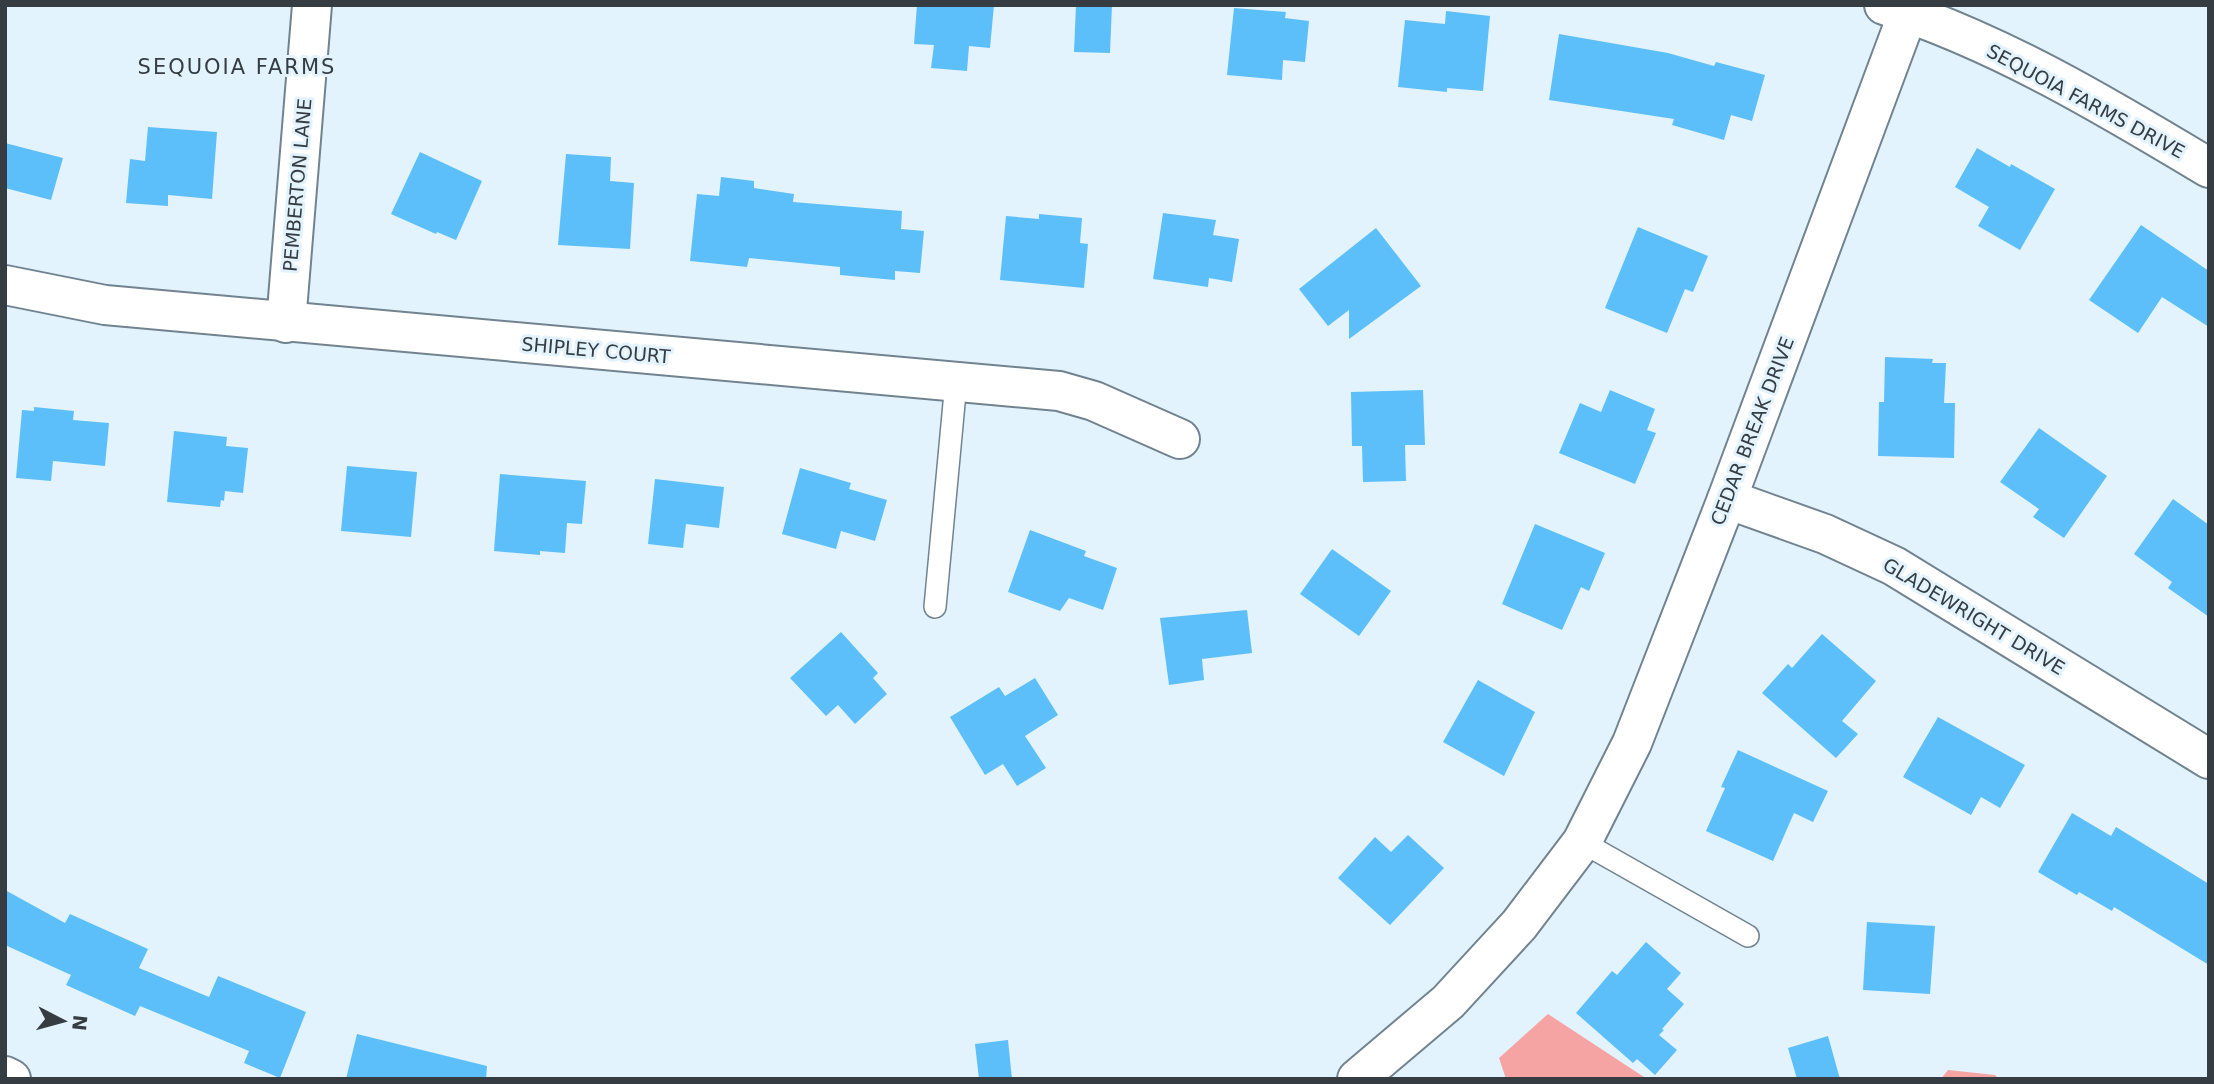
<svg xmlns="http://www.w3.org/2000/svg" width="2214" height="1084" viewBox="0 0 2214 1084" font-family="'DejaVu Sans',sans-serif">
	<style>
		.forest { fill: #f6a3a4 }
		.building { fill: #5cbff9 }
		.lines { fill: none; stroke-linecap: round; stroke-linejoin: round }
		.lane-casing { stroke: #71838f; stroke-width: 24 }
		.street-casing { stroke: #71838f; stroke-width: 42 }
		.secondary-casing { stroke: #71838f; stroke-width: 42 }
		.lane { stroke: #fff; stroke-width: 21 }
		.street { stroke: #fff; stroke-width: 38 }
		.secondary { stroke: #fff; stroke-width: 38 }
		.labels { text-anchor: middle; dominant-baseline: central; stroke-width: 6; stroke-linejoin: round; paint-order: stroke }
		.street-label { font-size: 19px; fill: #353d42; stroke: #e2f3fe }
		.neighbourhood-label { font-size: 21px; letter-spacing: 2px; fill: #353d42; stroke: #e2f3fe }
	</style>
	<rect width="100%" height="100%" fill="#e2f3fe"/>
	<g class="forest">
		<path d="M 1548,1014 L 1647,1079 L 1506,1079 L 1499,1058 Z"/>
		<path d="M 1948,1070 L 1995,1075 L 1999,1079 L 1941,1079 Z"/>
	</g>
	<g class="building">
		<path d="M 917,5 L 994,5 L 990,48 L 969,46 L 967,71 L 931,68 L 934,45 L 914,44 Z"/>
		<path d="M 1076,5 L 1112,5 L 1110,53 L 1074,52 Z"/>
		<path d="M 1234,8 L 1286,12 L 1285,18 L 1309,21 L 1305,62 L 1283,60 L 1282,80 L 1227,75 Z"/>
		<path d="M 1446,11 L 1490,16 L 1483,91 L 1447,88 L 1447,92 L 1398,87 L 1405,20 L 1445,24 Z"/>
		<path d="M 1559,34 L 1668,53 L 1714,66 L 1716,62 L 1765,75 L 1752,121 L 1731,115 L 1724,140 L 1672,125 L 1674,119 L 1549,100 Z"/>
		<path d="M 148,127 L 217,132 L 212,199 L 168,195 L 168,206 L 126,203 L 130,159 L 145,161 Z"/>
		<path d="M 5,143 L 63,158 L 51,200 L 5,188 Z"/>
		<path d="M 1977,148 L 2010,167 L 2011,164 L 2055,189 L 2020,250 L 1978,226 L 1989,207 L 1955,187 Z"/>
		<path d="M 420,152 L 482,181 L 456,240 L 437,232 L 436,234 L 391,214 Z"/>
		<path d="M 566,154 L 611,157 L 610,181 L 634,183 L 630,249 L 558,245 Z"/>
		<path d="M 721,177 L 754,181 L 754,188 L 794,194 L 793,202 L 902,211 L 901,229 L 924,231 L 920,273 L 895,271 L 895,280 L 840,275 L 840,267 L 749,258 L 747,267 L 690,261 L 697,194 L 719,196 Z"/>
		<path d="M 1163,213 L 1216,220 L 1213,235 L 1239,239 L 1232,282 L 1209,278 L 1208,287 L 1153,279 Z"/>
		<path d="M 1039,214 L 1082,218 L 1080,243 L 1088,244 L 1084,288 L 1000,280 L 1006,216 L 1039,219 Z"/>
		<path d="M 2141,225 L 2209,271 L 2209,327 L 2162,297 L 2138,333 L 2089,300 Z"/>
		<path d="M 1638,227 L 1708,256 L 1693,292 L 1685,289 L 1667,333 L 1605,308 Z"/>
		<path d="M 1376,228 L 1421,286 L 1349,339 L 1349,310 L 1328,326 L 1299,289 Z"/>
		<path d="M 1885,357 L 1933,359 L 1932,363 L 1946,363 L 1944,403 L 1955,403 L 1954,458 L 1878,456 L 1879,402 L 1884,402 Z"/>
		<path d="M 1423,390 L 1425,445 L 1405,445 L 1406,481 L 1363,482 L 1362,446 L 1352,446 L 1351,392 Z"/>
		<path d="M 1610,390 L 1655,409 L 1647,430 L 1656,433 L 1635,484 L 1559,453 L 1580,403 L 1601,412 Z"/>
		<path d="M 34,407 L 74,411 L 73,420 L 109,423 L 105,466 L 53,461 L 51,481 L 16,478 L 22,410 L 34,411 Z"/>
		<path d="M 2039,428 L 2107,476 L 2064,538 L 2033,517 L 2039,509 L 2000,482 Z"/>
		<path d="M 174,431 L 227,437 L 226,446 L 248,448 L 243,493 L 225,491 L 224,501 L 221,500 L 220,507 L 167,502 Z"/>
		<path d="M 347,466 L 417,472 L 411,537 L 341,531 Z"/>
		<path d="M 800,468 L 851,483 L 849,489 L 887,500 L 875,541 L 841,531 L 836,549 L 782,534 Z"/>
		<path d="M 500,474 L 586,481 L 582,524 L 567,523 L 565,553 L 540,551 L 540,555 L 494,551 Z"/>
		<path d="M 655,479 L 724,487 L 719,528 L 686,524 L 683,548 L 648,544 Z"/>
		<path d="M 2173,499 L 2209,525 L 2209,617 L 2168,588 L 2172,582 L 2134,554 Z"/>
		<path d="M 1535,524 L 1605,553 L 1589,591 L 1581,587 L 1562,630 L 1502,604 Z"/>
		<path d="M 1030,530 L 1086,551 L 1084,556 L 1117,568 L 1103,610 L 1069,598 L 1060,611 L 1008,592 Z"/>
		<path d="M 1332,549 L 1391,591 L 1359,636 L 1300,594 Z"/>
		<path d="M 1247,610 L 1252,653 L 1202,659 L 1204,680 L 1169,685 L 1160,618 Z"/>
		<path d="M 841,632 L 878,673 L 873,678 L 887,694 L 855,724 L 838,705 L 826,716 L 790,678 Z"/>
		<path d="M 1822,634 L 1876,681 L 1842,721 L 1858,734 L 1836,758 L 1762,693 L 1788,664 L 1792,668 Z"/>
		<path d="M 1035,678 L 1058,715 L 1025,736 L 1046,768 L 1017,786 L 1003,764 L 985,775 L 950,717 L 999,687 L 1005,696 Z"/>
		<path d="M 1478,680 L 1535,712 L 1504,776 L 1443,742 Z"/>
		<path d="M 1938,717 L 2025,765 L 2000,808 L 1981,797 L 1971,815 L 1903,777 Z"/>
		<path d="M 1738,750 L 1828,791 L 1813,822 L 1794,813 L 1773,861 L 1706,831 L 1725,788 L 1721,787 Z"/>
		<path d="M 2072,813 L 2111,836 L 2116,827 L 2209,884 L 2209,965 L 2114,907 L 2112,911 L 2079,892 L 2077,895 L 2038,872 Z"/>
		<path d="M 1408,835 L 1444,868 L 1390,925 L 1338,878 L 1375,837 L 1391,852 Z"/>
		<path d="M 5,890 L 65,923 L 70,914 L 148,949 L 139,968 L 209,997 L 218,976 L 306,1012 L 280,1078 L 244,1063 L 249,1051 L 140,1006 L 135,1016 L 66,985 L 71,975 L 5,945 Z"/>
		<path d="M 1867,922 L 1935,926 L 1930,994 L 1863,990 Z"/>
		<path d="M 1646,942 L 1681,973 L 1667,989 L 1684,1004 L 1662,1029 L 1664,1030 L 1659,1035 L 1677,1050 L 1655,1075 L 1637,1059 L 1633,1063 L 1576,1013 L 1612,971 L 1617,975 Z"/>
		<path d="M 357,1034 L 487,1066 L 486,1079 L 346,1079 Z"/>
		<path d="M 1828,1036 L 1840,1079 L 1797,1079 L 1788,1048 Z"/>
		<path d="M 1008,1040 L 1012,1079 L 979,1079 L 975,1044 Z"/>
	</g>
	<g class="lines">
		<g class="lane-casing">
			<g id="lane">
				<path d="M 935,607 L 956,382"/>
				<path d="M 1582,842 L 1748,936"/>
			</g>
		</g>
		<g class="street-casing">
			<g id="street">
				<path d="M 5,285 L 105,305 L 1059,391 L 1094,401 L 1180,439"/>
				<path d="M 286,323 L 312,5"/>
				<path d="M 1727,499 L 1825,534 L 1894,566 L 2209,759"/>
				<path d="M 5,1076 L 11,1079"/>
				<path d="M 1357,1079 L 1448,1002 L 1519,925 L 1582,842 L 1632,743 L 1727,499 L 1908,13"/>
			</g>
		</g>
		<g class="secondary-casing">
			<path id="secondary" d="M 1884,5 C 1999,42 2106,106 2209,168"/>
		</g>
		<use href="#lane" class="lane"/>
		<use href="#street" class="street"/>
		<use href="#secondary" class="secondary"/>
	</g>
	<g class="labels">
		<g class="street-label">
			<text transform="translate(2086 101) rotate(28)">SEQUOIA FARMS DRIVE</text>
			<text transform="translate(297 185) rotate(-85)">PEMBERTON LANE</text>
			<text transform="translate(596 350) rotate(5)">SHIPLEY COURT</text>
			<text transform="translate(1752 431) rotate(-69)">CEDAR BREAK DRIVE</text>
			<text transform="translate(1974 616) rotate(31)">GLADEWRIGHT DRIVE</text>
		</g>
		<g class="neighbourhood-label">
			<text x="237" y="67">SEQUOIA FARMS</text>
		</g>
	</g>
	<rect width="2214" height="1084" fill="none" stroke="#353d42" stroke-width="14"/>
	<g transform="translate(63 1021) rotate(96)" stroke="#e2f3fe" stroke-width="5" paint-order="stroke">
	<path d="M0-5L12 26L0 18L-12 26Z" fill="#353d42"/>
	<text y="-10" font-size="19" font-weight="bold" text-anchor="middle" fill="#353d42">N</text>
	</g>
</svg>
